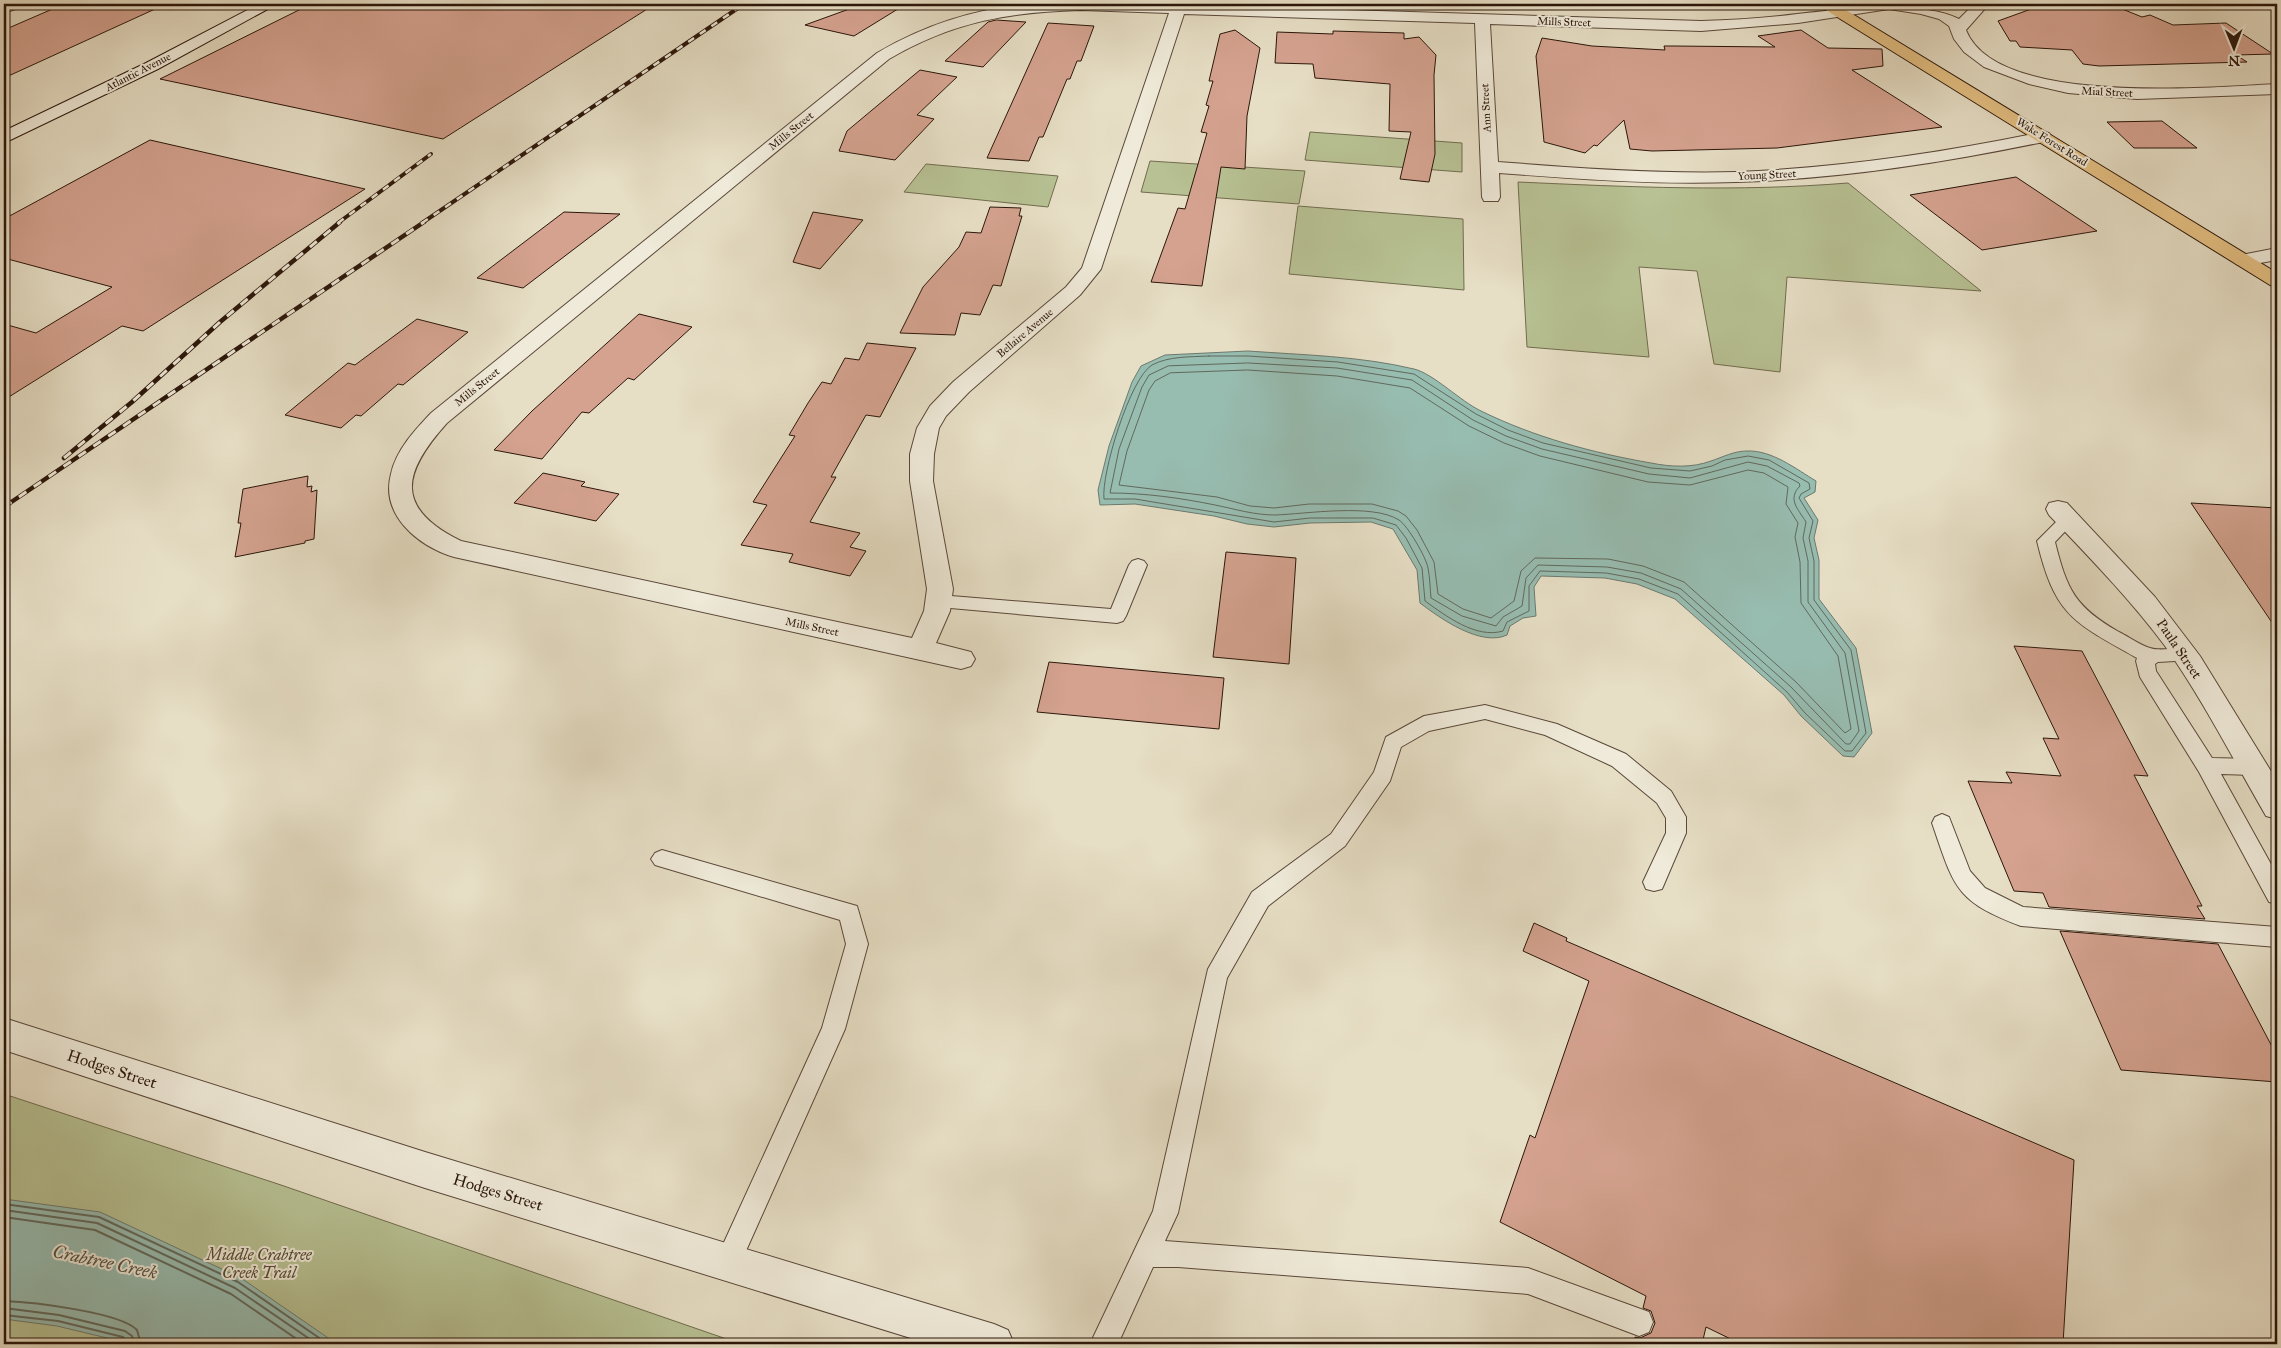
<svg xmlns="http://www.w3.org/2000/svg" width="2281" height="1348" viewBox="0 0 2281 1348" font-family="'IM FELL Great Primer',serif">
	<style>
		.green { fill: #b7c193; stroke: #716c4e }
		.water { fill: #97bcb0; stroke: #6c7a6e }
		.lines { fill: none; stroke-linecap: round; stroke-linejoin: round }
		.shore-far1 { stroke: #61695d; stroke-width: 1 }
		.shore { stroke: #61695d; stroke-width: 2 }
		.building { fill: #d4a28f; stroke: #2b160a }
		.service-casing { stroke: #5a4839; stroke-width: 2 }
		.minor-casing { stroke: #5a4839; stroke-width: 2 }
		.tertiary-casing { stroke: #5a4839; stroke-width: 2 }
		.secondary-casing { stroke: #2b160a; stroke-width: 2 }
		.primary-casing { stroke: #2b160a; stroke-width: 2 }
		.service { fill: #efead9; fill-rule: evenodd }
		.minor { fill: #efead9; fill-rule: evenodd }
		.tertiary { fill: #efead9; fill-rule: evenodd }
		.secondary { fill: #efead9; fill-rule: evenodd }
		.primary { fill: #e3bf82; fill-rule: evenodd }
		.rail-far1-casing { stroke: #2b160a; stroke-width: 4 }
		.rail-casing { stroke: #2b160a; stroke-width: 4.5 }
		.rail-far1 { stroke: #efead9; stroke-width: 2.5; stroke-dasharray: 7; stroke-linecap: butt }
		.rail { stroke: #efead9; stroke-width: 3; stroke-dasharray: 9; stroke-linecap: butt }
		.labels { text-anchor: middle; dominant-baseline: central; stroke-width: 4; stroke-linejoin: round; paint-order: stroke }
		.far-street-label { font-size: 11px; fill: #2b160a; stroke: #efead9 }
		.street-label { font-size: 14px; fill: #2b160a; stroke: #efead9 }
		.near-street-label { font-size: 16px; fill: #2b160a; stroke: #efead9 }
		.near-park-label { font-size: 16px; font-style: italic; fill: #554933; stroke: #efead9 }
		.near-water-label { font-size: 18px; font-style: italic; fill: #515044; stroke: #efead9 }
	</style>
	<rect width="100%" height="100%" fill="#e6dec5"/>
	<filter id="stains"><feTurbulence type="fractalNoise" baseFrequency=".004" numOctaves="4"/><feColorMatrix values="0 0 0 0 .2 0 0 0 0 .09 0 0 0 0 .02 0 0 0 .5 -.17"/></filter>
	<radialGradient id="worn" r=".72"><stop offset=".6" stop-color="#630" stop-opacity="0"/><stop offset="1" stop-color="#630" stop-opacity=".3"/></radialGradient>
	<g class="green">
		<path d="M 1310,132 L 1462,143 L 1462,172 L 1305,160 Z"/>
		<path d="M 1150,161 L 1305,171 L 1299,204 L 1141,192 Z"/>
		<path d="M 926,164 L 1058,176 L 1048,207 L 904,192 Z"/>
		<path d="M 1518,182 C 1629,187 1737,192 1848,183 L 1981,291 L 1787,277 L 1780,372 L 1714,364 L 1697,271 L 1639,267 L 1649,357 L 1527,347 Z"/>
		<path d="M 1298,206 L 1463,219 L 1464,290 L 1289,274 Z"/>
		<path d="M 4,1094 L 281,1185 L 741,1344 L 4,1344 Z"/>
	</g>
	<g class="water">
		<path d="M 1248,351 C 1303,355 1360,356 1414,369 C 1434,374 1460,401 1481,411 C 1534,437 1593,453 1651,463 C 1671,467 1692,468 1711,461 C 1723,457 1734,451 1747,451 C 1772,450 1796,469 1816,481 L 1815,492 L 1804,498 L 1818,520 L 1814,538 L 1819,560 L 1819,599 L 1856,648 L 1872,733 L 1854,757 L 1843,756 L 1801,716 L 1784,695 L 1675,599 L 1637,584 L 1605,578 L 1541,576 L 1534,587 L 1536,616 L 1523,618 L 1510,626 L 1507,635 C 1481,647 1441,619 1420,603 L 1417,570 L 1393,529 L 1371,522 L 1310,523 L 1274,527 L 1247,524 L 1214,516 L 1135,504 L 1100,505 L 1098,490 L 1109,446 L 1132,382 L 1141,366 L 1165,355 Z"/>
		<path d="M 4,1199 L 100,1212 L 241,1278 L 337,1344 L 132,1344 L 57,1326 L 4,1319 Z"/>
	</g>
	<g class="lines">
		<g class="shore-far1">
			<path d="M 1209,356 L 1248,356 L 1338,362 L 1414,374 L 1476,414 L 1508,430 L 1543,443 L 1651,468 L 1690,471 L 1712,466 L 1725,460 L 1748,456 L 1769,460 L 1809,483 L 1810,489 L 1801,494 L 1799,498 L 1813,521 L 1809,538 L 1814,561 L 1814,600 L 1851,650 L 1866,733 L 1852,751 L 1845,751 L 1805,713 L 1787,692 L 1678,594 L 1639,579 L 1606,573 L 1540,571 L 1529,586 L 1529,611 L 1507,622 L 1503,631 C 1476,639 1446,616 1425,601 L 1422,568 L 1406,538 L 1396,525 L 1373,518 L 1310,518 L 1274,522 L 1135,499 L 1104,499 C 1101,474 1130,378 1152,365 C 1169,356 1190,357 1209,356 Z"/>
			<path d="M 1248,363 L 1337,368 L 1412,380 L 1473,420 L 1506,436 L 1542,449 L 1649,474 L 1690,478 L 1748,462 L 1767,466 L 1799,483 L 1800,486 C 1787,499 1798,509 1806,522 L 1803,538 L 1808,561 L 1808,602 L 1845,653 L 1859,731 L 1850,744 L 1846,744 L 1791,687 L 1681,589 L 1641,573 L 1607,567 L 1538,565 L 1526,578 L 1522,606 L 1503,617 L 1496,626 L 1462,616 L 1431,598 C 1430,588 1430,578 1428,568 C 1426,557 1408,526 1399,520 C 1372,503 1306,514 1275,515 C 1254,515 1235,509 1215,505 C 1181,498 1145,493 1110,493 L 1119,449 L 1142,387 L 1149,375 L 1168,366 Z"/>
			<path d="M 1248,370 L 1337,376 L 1410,388 L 1469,426 L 1504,443 L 1540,456 L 1648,482 L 1690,485 L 1748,470 L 1764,473 L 1788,487 L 1786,504 L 1798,523 L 1795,537 L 1800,562 L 1801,603 L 1838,656 L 1851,729 L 1845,733 L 1796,682 L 1684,582 L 1643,566 L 1608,559 L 1535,558 L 1521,571 L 1514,601 L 1491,618 L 1463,609 L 1438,594 L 1434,562 L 1417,530 L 1406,516 L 1398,511 L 1372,504 L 1309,504 L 1274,508 L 1250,506 L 1217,497 L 1119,485 L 1127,451 L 1149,390 L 1155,381 L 1170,373 Z"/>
		</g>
		<g class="shore">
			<path d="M 4,1204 L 99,1217 L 238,1282 L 328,1344"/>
			<path d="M 4,1210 L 97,1223 L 235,1288 L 317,1344"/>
			<path d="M 4,1217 L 95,1230 L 231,1294 L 304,1344"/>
			<path d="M 4,1301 C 31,1302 120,1312 137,1330 L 141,1344"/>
			<path d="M 4,1308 L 59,1315 L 125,1331 L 132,1336 L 134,1344"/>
			<path d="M 4,1315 L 58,1321 L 123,1337 L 128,1344"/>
		</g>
	</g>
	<g class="building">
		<path d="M 64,4 L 166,4 L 4,78 L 4,30 Z"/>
		<path d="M 311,4 L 655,4 L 443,139 L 160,79 Z"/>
		<path d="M 863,4 L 906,4 L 854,36 L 805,25 Z"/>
		<path d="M 2045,4 L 2110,4 L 2142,17 L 2150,15 L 2173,25 L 2226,23 L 2273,54 L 2236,55 L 2247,62 L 2099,66 L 2083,64 L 2072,50 L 2020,47 L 2016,41 L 2010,41 L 1998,21 Z"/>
		<path d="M 996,20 L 1026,22 L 983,67 L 945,61 L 988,22 Z"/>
		<path d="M 1048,23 L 1094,26 L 1081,61 L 1077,61 L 1070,79 L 1067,79 L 1043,137 L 1039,137 L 1029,161 L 987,158 Z"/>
		<path d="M 1235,30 L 1260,48 L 1247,116 L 1245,169 L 1221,167 L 1202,286 L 1151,282 L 1178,208 L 1185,209 L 1207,133 L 1201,132 L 1209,106 L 1206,105 L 1213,81 L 1209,81 L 1220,34 Z"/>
		<path d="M 1801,30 L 1828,48 L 1882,49 L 1883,66 L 1852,70 L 1942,127 L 1777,148 L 1652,151 L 1630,149 L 1624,120 L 1597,146 L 1594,145 L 1585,153 L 1544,142 L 1536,56 L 1542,38 L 1592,46 L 1665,50 L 1664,46 L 1674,46 L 1775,47 L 1758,36 Z"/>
		<path d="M 1333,31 L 1404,33 L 1404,39 L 1419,37 L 1436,55 L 1434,75 L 1435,154 L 1429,182 L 1400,179 L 1411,132 L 1389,131 L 1390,84 L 1315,78 L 1313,64 L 1275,63 L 1277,32 L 1333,34 Z"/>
		<path d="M 920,70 L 957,77 L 917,115 L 934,119 L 895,160 L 839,151 L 847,131 Z"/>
		<path d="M 2162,121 L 2197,148 L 2134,148 L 2107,122 Z"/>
		<path d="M 150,140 L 365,189 L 143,331 L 122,326 L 4,400 L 4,324 L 36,333 L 112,287 L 4,258 L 4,219 Z"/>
		<path d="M 2016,177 L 2097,231 L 1982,250 L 1910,195 Z"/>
		<path d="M 990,207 L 1021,208 L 1019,216 L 1022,216 L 1001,286 L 993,285 L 980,315 L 961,313 L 955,335 L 900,333 L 923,287 L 959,247 L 966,232 L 981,233 Z"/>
		<path d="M 564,212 L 620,214 L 523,288 L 477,278 Z"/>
		<path d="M 813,212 L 863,220 L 820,269 L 793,262 Z"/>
		<path d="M 639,314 L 692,327 L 634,380 L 628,378 L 589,413 L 582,412 L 542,459 L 494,450 L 532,411 Z"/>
		<path d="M 417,319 L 468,332 L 403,385 L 398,384 L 361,416 L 356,415 L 341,428 L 285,415 L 348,363 L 355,365 Z"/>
		<path d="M 867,343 L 916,348 L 880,417 L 866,415 L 831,477 L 836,477 L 810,522 L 860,533 L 850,547 L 866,551 L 850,576 L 789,562 L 793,554 L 741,545 L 767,505 L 753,502 L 795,436 L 789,435 L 808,403 L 822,382 L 831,384 L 845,358 L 859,360 Z"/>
		<path d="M 543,473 L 585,482 L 581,486 L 619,494 L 596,521 L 514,503 Z"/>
		<path d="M 308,476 L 307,487 L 312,486 L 311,492 L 317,490 L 314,539 L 305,541 L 305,543 L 235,557 L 241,523 L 238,523 L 243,489 Z"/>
		<path d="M 2191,503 L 2277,508 L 2277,630 Z"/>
		<path d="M 1226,552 L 1296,558 L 1289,664 L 1213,657 Z"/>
		<path d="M 2014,646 L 2082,651 L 2148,776 L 2134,775 L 2202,906 L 2197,906 L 2205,919 L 2049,907 L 2043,893 L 2014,891 L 1968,781 L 2012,783 L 2006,772 L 2061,776 L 2043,738 L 2059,739 Z"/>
		<path d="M 1049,662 L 1224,678 L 1219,729 L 1037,712 Z"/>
		<path d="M 1534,923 L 1567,938 L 1566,941 L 2074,1160 L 2063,1344 L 1741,1344 L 1706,1327 L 1702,1344 L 1634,1344 L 1635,1337 L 1640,1338 L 1651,1333 L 1655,1323 L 1651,1311 L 1643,1308 L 1646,1296 L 1500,1222 L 1530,1135 L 1535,1138 L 1589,981 L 1523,951 Z"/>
		<path d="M 2060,931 L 2218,944 L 2277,1056 L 2277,1082 L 2121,1070 Z"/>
	</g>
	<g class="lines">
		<g class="service-casing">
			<g id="service">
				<path d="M 2068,514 L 2074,516 L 2076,520 L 2055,542 C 2067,590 2075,607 2119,632 C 2129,637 2140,645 2150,648 C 2162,652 2178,646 2192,650 L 2194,655 L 2192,660 L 2158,662 L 2155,664 L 2156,671 L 2212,758 L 2253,759 L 2260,761 L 2263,767 L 2260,773 L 2253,775 L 2221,774 L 2277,875 L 2277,904 L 2269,902 L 2199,772 L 2140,677 L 2136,661 L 2137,658 C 2073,622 2055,616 2037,541 L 2062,516 Z"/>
				<path d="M 1138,559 L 1144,561 L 1147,565 L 1126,616 L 1123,621 L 1117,623 L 939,607 L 933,606 L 930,601 L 933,596 L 939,595 L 1111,609 L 1129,565 L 1132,561 Z"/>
				<path d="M 1485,705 L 1557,724 L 1626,754 L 1671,791 L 1686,817 L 1686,833 L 1662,889 L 1654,891 L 1646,889 L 1643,882 L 1666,833 L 1666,818 L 1657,803 L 1612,766 L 1545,735 L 1485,719 L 1429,731 L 1401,747 L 1390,781 L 1345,846 L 1268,906 L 1227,978 L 1178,1213 L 1165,1241 L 1528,1268 L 1649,1312 L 1653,1322 L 1649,1332 L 1639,1336 L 1528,1294 L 1178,1267 L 1153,1267 L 1118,1344 L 1090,1344 L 1153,1211 L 1208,969 L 1252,892 L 1331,834 L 1374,772 L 1386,737 L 1424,716 Z"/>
				<path d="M 1942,814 L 1949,817 L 1970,871 L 1985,888 L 2023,907 L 2277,927 L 2277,947 L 2021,926 C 1954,901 1954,886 1932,823 L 1935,817 Z"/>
				<path d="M 662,850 L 857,906 L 868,944 L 845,1029 L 737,1271 L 728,1275 L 719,1271 L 715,1262 L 822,1028 L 846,944 L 840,920 L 655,865 L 651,859 L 655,853 Z"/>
			</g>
		</g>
		<g class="minor-casing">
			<g id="minor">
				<path d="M 4,4 L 23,4 L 21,7 L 4,13 Z"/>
				<path d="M 1027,4 L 1150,4 L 1701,21 C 1733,20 1765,18 1797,14 C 1841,9 1923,0 1959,19 L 1974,4 L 1989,4 L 1966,30 C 1996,107 2210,87 2277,84 L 2277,94 L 2137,99 L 2068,93 L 2029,84 L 1984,67 L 1964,52 L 1954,39 L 1949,26 L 1939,19 L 1921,14 L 1889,9 L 1798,23 L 1701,31 L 1490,24 L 1498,162 C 1577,168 1657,174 1736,172 C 1840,168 1942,153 2043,132 L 2049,133 L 2052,137 L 2049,141 L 2043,142 C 1942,163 1840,179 1736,182 C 1657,185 1578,179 1499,173 L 1500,197 L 1498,201 L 1484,201 L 1482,197 L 1475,23 L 1184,14 L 1101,269 L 1080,295 L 969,392 L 946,416 L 939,428 L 934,454 L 933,481 L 953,589 L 950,611 L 936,643 L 971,652 L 975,659 L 971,666 L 961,669 L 454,557 C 418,546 380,515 391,474 C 396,450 415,430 431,413 L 877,53 C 925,25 972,10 1027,4 ZM 1081,10 L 1169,13 L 1082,268 L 1066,287 L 953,382 L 930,406 L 917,428 L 910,454 L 910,481 L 927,589 L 924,611 L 912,638 L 461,541 C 394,508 402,473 447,423 L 889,59 C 952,22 1008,12 1081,10 Z"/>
				<path d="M 2277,248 L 2277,260 L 2243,266 L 2236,264 L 2233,260 L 2236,256 Z"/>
				<path d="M 2058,501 L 2067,503 L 2155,597 L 2200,656 L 2277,781 L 2277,819 L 2266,816 C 2233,759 2203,700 2165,646 C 2130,599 2089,557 2049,515 L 2046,509 L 2049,503 Z"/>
			</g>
		</g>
		<g class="tertiary-casing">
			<path id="tertiary" d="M 4,1018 L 425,1152 L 994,1324 L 1008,1330 L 1014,1344 L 930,1344 L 425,1188 L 4,1050 Z"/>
		</g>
		<g class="secondary-casing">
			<path id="secondary" d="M 259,4 L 277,4 L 158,69 L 4,143 L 4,131 L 146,63 Z"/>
		</g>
		<g class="primary-casing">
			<path id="primary" d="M 1819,4 L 1836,4 L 2277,273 L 2277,287 L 2270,285 L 1821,7 Z"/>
		</g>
		<use href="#service" class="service"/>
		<use href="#minor" class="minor"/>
		<use href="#tertiary" class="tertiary"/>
		<use href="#secondary" class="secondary"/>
		<use href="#primary" class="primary"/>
		<g class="rail-far1-casing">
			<g id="rail-far1">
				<path d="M 338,223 L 431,154"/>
				<path d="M 422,223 L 744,4"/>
			</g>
		</g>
		<g class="rail-casing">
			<g id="rail">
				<path d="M 64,458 L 132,402 L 220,322 L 340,222"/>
				<path d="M 4,507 L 424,222"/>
			</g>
		</g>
		<use href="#rail-far1" class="rail-far1"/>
		<use href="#rail" class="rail"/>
	</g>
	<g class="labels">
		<g class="far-street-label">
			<text transform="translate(1564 22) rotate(2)">Mills Street</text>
			<text transform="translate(138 72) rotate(-27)">Atlantic Avenue</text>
			<text transform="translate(2107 92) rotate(3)">Mial Street</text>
			<text transform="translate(1486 108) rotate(-93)">Ann Street</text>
			<text transform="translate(791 131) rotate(-39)">Mills Street</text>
			<text transform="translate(2052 142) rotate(32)">Wake Forest Road</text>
			<text transform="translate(1767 175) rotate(-3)">Young Street</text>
			<text transform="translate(1025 333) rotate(-40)">Bellaire Avenue</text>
			<text transform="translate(477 387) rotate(-39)">Mills Street</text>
			<text transform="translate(812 627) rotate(12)">Mills Street</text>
		</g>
		<g class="street-label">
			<text transform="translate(2179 649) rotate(56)">Paula Street</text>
		</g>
		<g class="near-street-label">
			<text transform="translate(112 1069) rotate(18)">Hodges Street</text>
			<text transform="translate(498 1192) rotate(17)">Hodges Street</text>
		</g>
		<g class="near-park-label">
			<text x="259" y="1254">Middle Crabtree<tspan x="259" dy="18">Creek Trail</tspan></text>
		</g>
		<g class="near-water-label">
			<text transform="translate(105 1262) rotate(12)">Crabtree Creek</text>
		</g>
	</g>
	<rect width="2281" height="1348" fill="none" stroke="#e6dec5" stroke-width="20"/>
	<rect x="5" y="5" width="2271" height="1338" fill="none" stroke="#2b160a" stroke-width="2.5"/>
	<rect x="10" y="10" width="2261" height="1328" fill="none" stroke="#2b160a"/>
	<g transform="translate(2234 48) rotate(179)" stroke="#efead9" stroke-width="4" paint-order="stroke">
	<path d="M0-4L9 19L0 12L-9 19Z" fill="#2b160a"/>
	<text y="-8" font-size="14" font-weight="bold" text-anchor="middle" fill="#2b160a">N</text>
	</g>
	<rect width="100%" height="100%" filter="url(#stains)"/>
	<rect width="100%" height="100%" fill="url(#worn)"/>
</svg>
